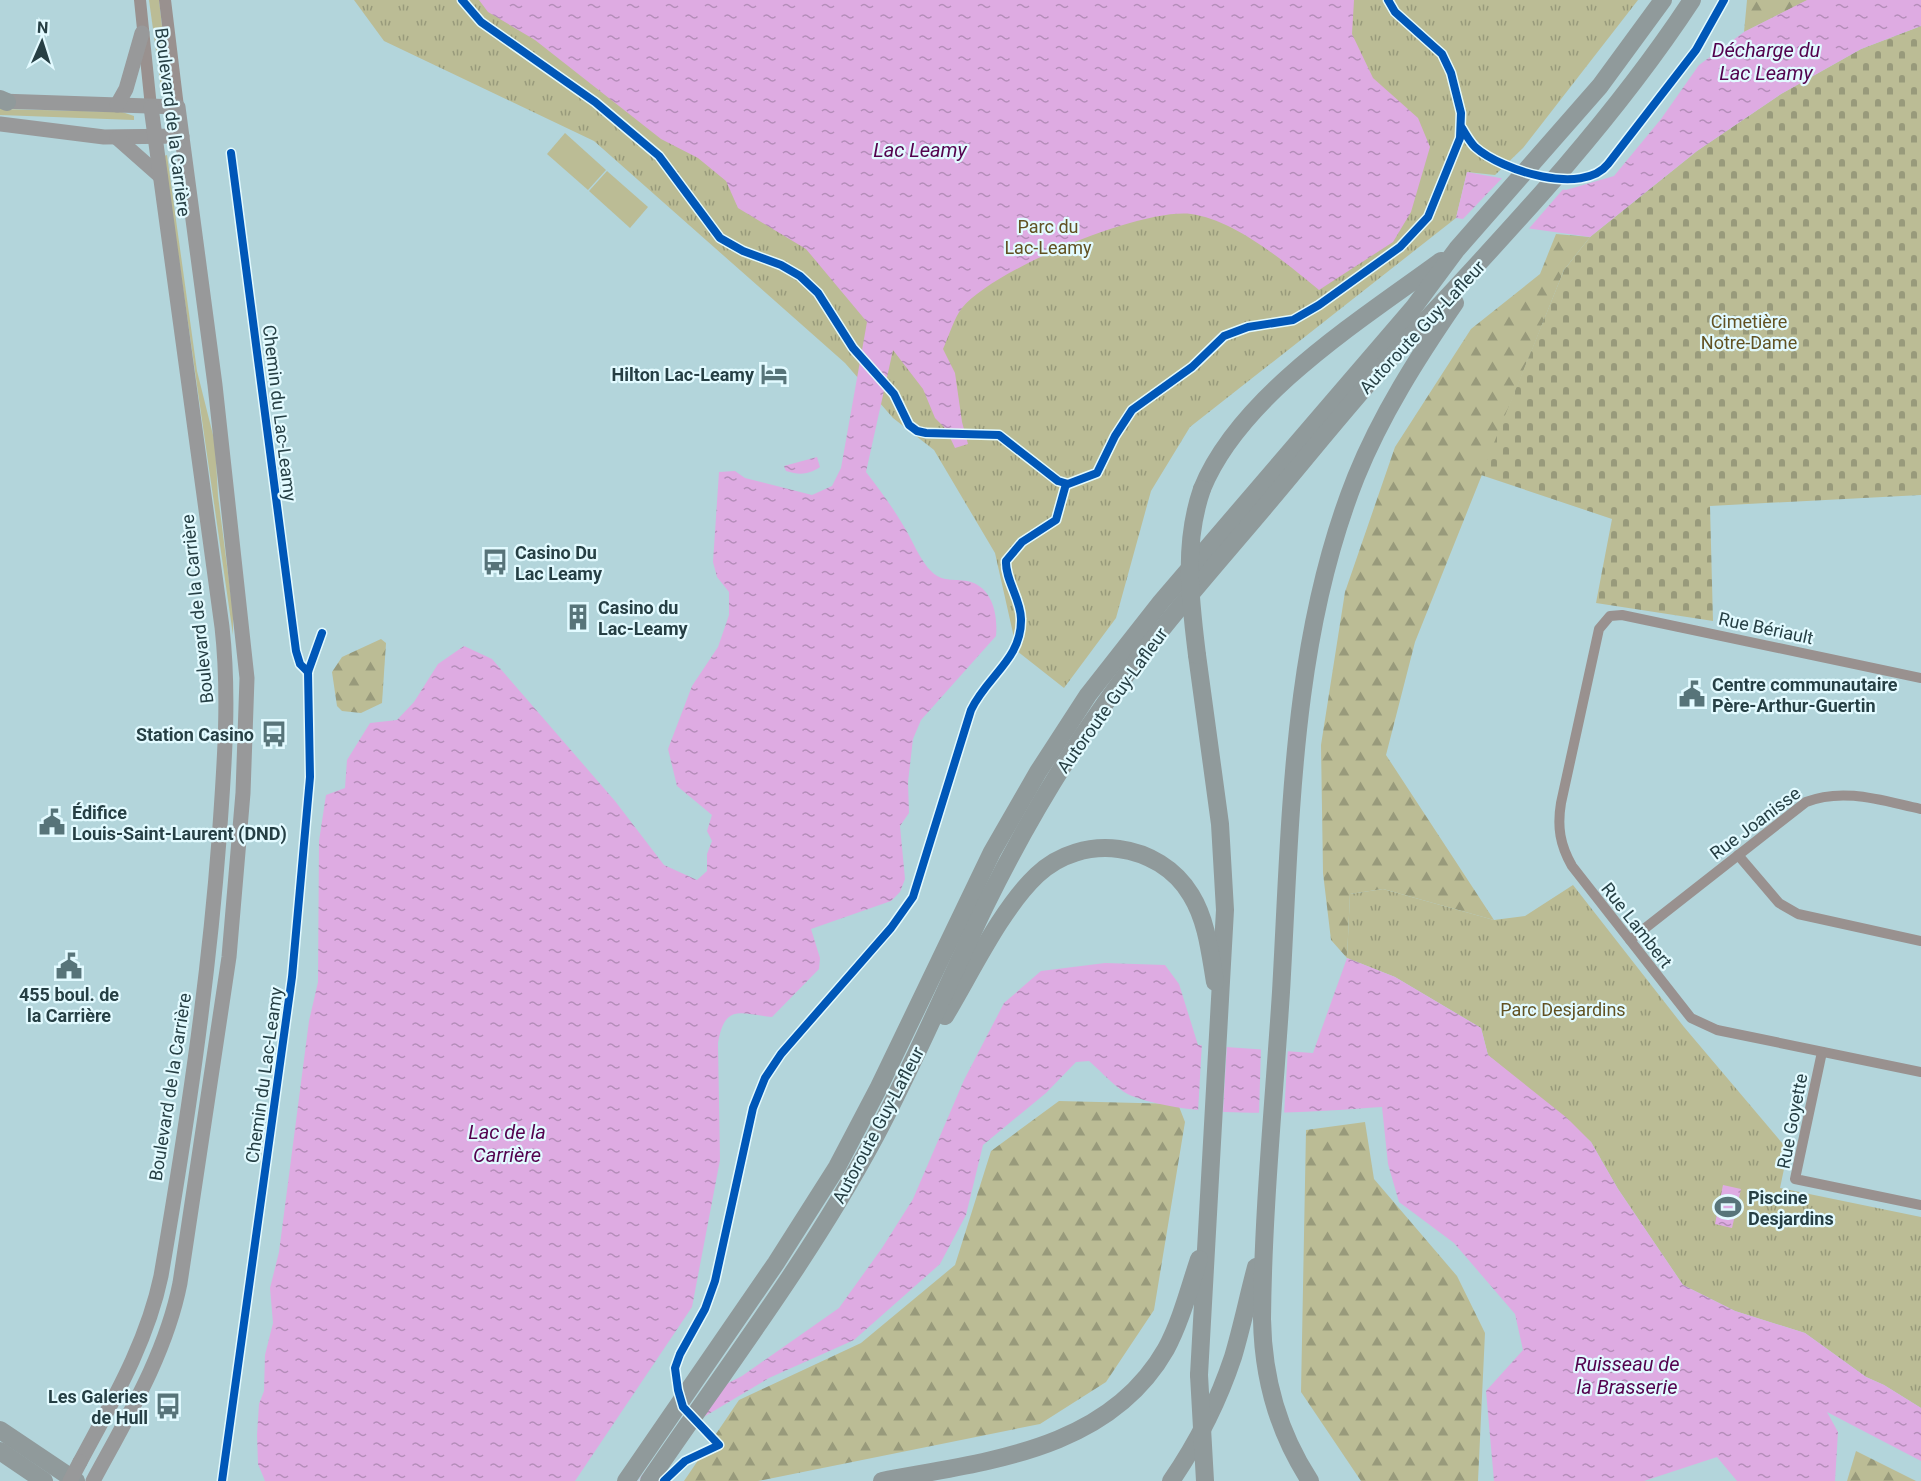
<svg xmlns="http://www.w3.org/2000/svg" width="1921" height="1481" viewBox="0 0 1921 1481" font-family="Roboto,sans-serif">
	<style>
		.grass { fill: #bbbc95 }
		.forest { fill: url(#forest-firs) }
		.cemetery { fill: url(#cemetery-stones) }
		.park { fill: url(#park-tufts) }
		.water { fill: url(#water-ripples) }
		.pier { fill: #b3d5db }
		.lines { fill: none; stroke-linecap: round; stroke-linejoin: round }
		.minor { stroke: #99918f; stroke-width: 10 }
		.tertiary { stroke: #99918f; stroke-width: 12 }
		.secondary { stroke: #98999a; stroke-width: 15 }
		.motorway { stroke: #909a9b; stroke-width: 18 }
		.secondary-bridge { stroke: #98999a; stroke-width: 15 }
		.motorway-bridge { stroke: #909a9b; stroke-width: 18 }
		.cycleway-casing { stroke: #e2faff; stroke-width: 11 }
		.cycleway { stroke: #0057b8; stroke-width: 8 }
		.labels { text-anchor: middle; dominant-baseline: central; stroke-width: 4.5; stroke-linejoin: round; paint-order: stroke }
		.street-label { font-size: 18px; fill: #263f44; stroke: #e2faff }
		.park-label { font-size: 18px; fill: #615122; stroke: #e2faff }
		.poi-label { font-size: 18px; font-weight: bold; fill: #263f44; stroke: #e2faff; text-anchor: start }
		.water-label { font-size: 20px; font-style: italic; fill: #53024e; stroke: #e2faff }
	</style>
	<defs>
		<pattern id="forest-firs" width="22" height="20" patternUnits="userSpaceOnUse" patternTransform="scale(1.5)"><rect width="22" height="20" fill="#bbbc95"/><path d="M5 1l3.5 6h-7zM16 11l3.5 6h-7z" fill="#989a7b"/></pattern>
		<pattern id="cemetery-stones" width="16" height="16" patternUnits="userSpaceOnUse" patternTransform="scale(1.5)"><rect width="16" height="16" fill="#bbbc95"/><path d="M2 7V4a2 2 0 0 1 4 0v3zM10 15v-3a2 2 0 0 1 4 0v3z" fill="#989a7b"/></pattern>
		<pattern id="park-tufts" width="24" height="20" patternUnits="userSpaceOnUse" patternTransform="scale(1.5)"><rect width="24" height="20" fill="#bbbc95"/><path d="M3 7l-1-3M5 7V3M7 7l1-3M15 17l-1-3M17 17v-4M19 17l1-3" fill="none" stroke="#989a7b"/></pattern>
		<pattern id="water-ripples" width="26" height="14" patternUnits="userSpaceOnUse" patternTransform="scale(1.5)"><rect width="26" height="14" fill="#deabe2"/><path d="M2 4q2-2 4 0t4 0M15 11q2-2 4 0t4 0" fill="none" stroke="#b48db9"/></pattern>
	</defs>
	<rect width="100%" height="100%" fill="#b3d5db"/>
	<g class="grass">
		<path d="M 149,0 L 159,0 L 165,52 L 165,86 L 161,87 Z"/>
		<path d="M 0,109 L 122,112 L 134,116 L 134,120 L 0,115 Z"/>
		<path d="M 565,133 L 606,170 L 588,190 L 547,154 Z"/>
		<path d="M 167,155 L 197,371 L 215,443 L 218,496 L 233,612 L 233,635 L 164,156 Z"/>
		<path d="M 607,171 L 648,207 L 630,228 L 589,191 Z"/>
	</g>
	<g class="forest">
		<path d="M 1747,0 L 1808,0 L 1744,32 Z"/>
		<path d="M 1556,234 L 1590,237 L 1564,270 L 1415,642 L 1386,755 L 1494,920 L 1383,889 L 1350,894 L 1347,958 L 1331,940 L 1323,873 L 1321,745 L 1345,592 L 1395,447 L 1471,329 L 1540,274 Z"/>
		<path d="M 381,639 L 386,643 L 382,703 L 361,713 L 342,711 L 337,706 L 332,672 L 342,657 Z"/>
		<path d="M 1059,1101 L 1178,1104 L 1185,1122 L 1154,1310 L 1106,1382 L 1040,1424 L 758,1481 L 684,1481 L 739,1400 L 861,1343 L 955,1265 L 991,1151 Z"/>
		<path d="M 1365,1122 L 1374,1179 L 1457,1276 L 1485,1333 L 1478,1481 L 1361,1481 L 1301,1392 L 1306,1130 Z"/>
		<path d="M 1856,1451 L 1916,1481 L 1847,1481 Z"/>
	</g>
	<path class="cemetery" d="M 1921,26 L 1921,495 L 1710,506 L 1713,621 L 1596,603 L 1612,519 L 1481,475 L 1564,270 L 1590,237 L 1697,151 L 1781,94 L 1861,49 Z"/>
	<g class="park">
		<path d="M 354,0 L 1638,0 L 1523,148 L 1495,175 L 1467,172 L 1456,218 L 1190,427 L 1151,491 L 1116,618 L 1064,688 L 1017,651 L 995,553 L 934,450 L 893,418 L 845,363 L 594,141 L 384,41 Z"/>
		<path d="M 1573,885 L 1684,1027 L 1788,1150 L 1780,1188 L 1921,1217 L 1921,1408 L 1884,1385 L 1866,1377 L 1805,1333 L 1735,1311 L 1683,1285 L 1618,1189 L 1591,1142 L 1488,1055 L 1481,1028 L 1395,977 L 1347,958 L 1350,894 L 1383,889 L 1494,920 L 1525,916 Z"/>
	</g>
	<g class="water">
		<path d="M 479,0 L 1354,0 L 1352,34 L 1373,78 L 1418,118 L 1430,147 L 1411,212 L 1393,242 L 1319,290 C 1285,262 1235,220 1191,214 C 1141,208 994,269 962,308 C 954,318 949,336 943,349 L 955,373 L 962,422 L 968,444 L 955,448 L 946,429 L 935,418 L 923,389 L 893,350 L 866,472 C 879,489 892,506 903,525 C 912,539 920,561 932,572 C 944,583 956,578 971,582 C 993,589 998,616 996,636 L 921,720 L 913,739 L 908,782 L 909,813 L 900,826 L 905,879 L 900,892 L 891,901 L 811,929 L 820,958 L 819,969 L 772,1017 C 740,1014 725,1003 718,1043 L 720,1160 L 692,1307 L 575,1481 L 265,1481 L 258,1464 L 257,1435 L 259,1404 L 264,1391 L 265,1355 L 273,1323 L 270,1288 L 279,1252 L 309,1021 L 318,982 L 319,841 L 326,795 L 345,788 L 347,760 L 370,723 L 397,720 L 414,702 L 438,664 L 464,646 L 492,659 L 615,801 L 664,865 L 697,880 L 707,871 L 707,854 L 712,841 L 707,831 L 712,815 L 677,786 L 668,749 L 692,686 L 718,647 L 729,615 L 729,592 L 717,577 L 713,562 L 719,472 L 735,471 L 745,478 L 812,495 L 832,486 L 841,468 L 867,322 L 806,249 L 738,208 L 726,181 L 698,158 L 661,139 L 535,40 L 488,12 Z"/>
		<path d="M 1807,0 L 1921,0 L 1921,26 L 1861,49 L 1781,94 L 1697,151 L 1590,237 L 1456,218 L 1467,172 L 1566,190 L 1614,176 L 1661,119 L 1699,65 L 1744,32 Z"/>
		<path d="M 817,457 L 820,467 C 808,475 799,475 786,471 L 784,466 Z"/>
		<path d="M 1347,958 L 1395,977 L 1481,1028 L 1488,1055 L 1567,1118 L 1591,1142 L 1618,1189 L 1683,1285 L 1735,1311 L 1805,1333 L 1866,1377 L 1884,1385 L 1921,1408 L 1921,1461 L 1827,1412 L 1838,1432 L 1835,1481 L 1737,1481 L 1717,1457 L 1644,1481 L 1494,1481 L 1486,1391 L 1523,1350 L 1515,1314 L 1454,1243 L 1399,1202 L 1388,1164 L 1382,1107 C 1312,1112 1198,1121 1132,1096 C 1117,1090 1101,1071 1089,1061 L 1076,1062 L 1046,1093 L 983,1145 L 966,1215 L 940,1264 L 854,1340 L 769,1378 L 702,1418 L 638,1481 L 699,1398 L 742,1376 L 839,1308 L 882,1248 L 913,1199 L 964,1080 L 1004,1003 L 1041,971 L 1105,963 L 1165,965 L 1179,984 L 1198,1045 L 1313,1053 Z"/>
		<path d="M 1723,1185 L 1741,1189 L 1732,1228 L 1715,1224 Z"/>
	</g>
	<g class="pier">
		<path d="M 1506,174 L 1565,187 L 1526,232 L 1461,221 Z"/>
		<path d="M 1202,1042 L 1227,1044 L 1223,1113 L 1198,1112 Z"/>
		<path d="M 1261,1047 L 1288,1048 L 1284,1115 L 1259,1114 Z"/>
	</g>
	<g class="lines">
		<g class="minor">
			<path d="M 1921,678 L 1622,615 L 1610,616 L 1599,629 L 1561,803 C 1557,827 1560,845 1572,866 L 1691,1018 L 1717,1030 L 1921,1072"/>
			<path d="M 1738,855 L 1779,903 L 1798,914 L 1921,941"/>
			<path d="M 1630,940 L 1806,802 C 1844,787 1883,801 1921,809"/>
			<path d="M 1822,1052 L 1795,1179 L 1921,1205"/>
		</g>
		<g class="tertiary">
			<path d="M 140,0 L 151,107"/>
			<path d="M 165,0 L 178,107"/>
		</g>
		<g class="secondary">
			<path d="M 0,101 L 178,107 L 215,385 L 247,678 L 243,793 L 229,957 L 180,1283 C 166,1354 127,1418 93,1481"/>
			<path d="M 117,105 L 126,89 L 142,33"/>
			<path d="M 0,124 L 104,137 L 182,136"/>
			<path d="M 117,138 L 160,176"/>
			<path d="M 80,1462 C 112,1402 147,1343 161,1276 C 186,1131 208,986 219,840 C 224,769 230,698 222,627 L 151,107"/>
		</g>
		<g class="motorway">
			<path d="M 0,99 L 7,102"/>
			<path d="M 1202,489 C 1240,395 1362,319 1441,261"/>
			<path d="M 1197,655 L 1220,824 L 1225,910 L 1199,1375"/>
			<path d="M 945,1016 C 971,973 1001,909 1037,875 C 1082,832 1159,842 1191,895 C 1207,921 1210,953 1215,982"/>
			<path d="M 0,1430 L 76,1481"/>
			<path d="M 0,1451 L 44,1481"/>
			<path d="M 626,1481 L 776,1263 L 837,1167 L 879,1087 L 992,852 L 1038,772 L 1088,695 L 1161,602 L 1414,307 L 1457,249 L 1600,86 L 1663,0"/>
			<path d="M 649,1481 C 726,1368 810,1258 875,1137 C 915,1062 948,983 985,906 C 1020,835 1060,766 1106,702 C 1156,632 1213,568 1268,503 C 1311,452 1353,399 1398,350 C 1502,238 1608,128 1692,0"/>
			<path d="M 882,1481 C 986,1461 1108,1451 1166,1349 C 1181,1321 1189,1289 1199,1259"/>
			<path d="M 1171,1481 C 1198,1442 1218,1402 1233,1357 C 1242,1327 1248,1297 1256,1267"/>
			<path d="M 1310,1481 C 1278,1432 1263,1378 1262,1319 C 1263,1210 1274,1101 1281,992 C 1291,819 1291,640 1356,477 C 1381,415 1418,357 1455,303"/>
		</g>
		<path class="secondary-bridge" d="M 70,1481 L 80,1462"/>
		<g class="motorway-bridge">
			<path d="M 1197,655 C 1190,598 1183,544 1202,489"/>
			<path d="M 1199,1375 L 1205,1481"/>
		</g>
		<g class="cycleway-casing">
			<g id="cycleway">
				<path d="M 462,0 L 481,22 L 595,102 L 659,156 L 720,238 L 743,251 L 781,265 L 800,276 L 818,293 L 853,348 L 894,394 L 909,425 L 917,431 L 926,433 L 999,435 L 1058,481 L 1068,484 L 1097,473 L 1115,436 L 1132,410 L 1192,367 L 1224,336 L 1248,327 L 1293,320 L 1319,305 L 1400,247 L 1428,217 L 1460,138 L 1461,113 L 1451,73 L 1442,54 L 1395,12 L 1388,0"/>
				<path d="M 1462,128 C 1466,135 1470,142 1475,147 C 1502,171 1583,196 1608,164 L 1696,50 L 1724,0"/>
				<path d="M 231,153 L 296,651 L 300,664 L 308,672"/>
				<path d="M 222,1481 L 292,977 L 310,777 L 308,672 L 322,633"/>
				<path d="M 664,1481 L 685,1461 L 719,1445 L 683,1407 L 678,1390 L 675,1368 L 680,1354 L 705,1309 L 715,1281 L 753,1108 L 765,1078 L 781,1054 L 891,928 L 913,897 L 971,710 C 987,676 1022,659 1021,619 C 1021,599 1005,580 1006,561 L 1022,542 L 1056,520 L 1066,484"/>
			</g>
		</g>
		<use href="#cycleway" class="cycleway"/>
	</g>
	<defs>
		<g id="hotel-bare" transform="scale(2.07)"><path d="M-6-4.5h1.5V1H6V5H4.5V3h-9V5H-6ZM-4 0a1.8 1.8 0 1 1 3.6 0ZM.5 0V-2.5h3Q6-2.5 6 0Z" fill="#577479" stroke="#e2faff" stroke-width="2.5" paint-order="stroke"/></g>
		<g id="bus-bare" transform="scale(2.07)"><path d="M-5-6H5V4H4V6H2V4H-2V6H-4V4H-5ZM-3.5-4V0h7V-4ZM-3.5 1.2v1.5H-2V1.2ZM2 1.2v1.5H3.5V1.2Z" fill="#577479" stroke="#e2faff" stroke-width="2.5" paint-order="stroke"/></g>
		<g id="building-bare" transform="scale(2.07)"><path d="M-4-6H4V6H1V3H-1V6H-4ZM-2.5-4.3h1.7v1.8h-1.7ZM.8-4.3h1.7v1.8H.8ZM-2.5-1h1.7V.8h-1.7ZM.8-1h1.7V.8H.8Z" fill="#577479" stroke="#e2faff" stroke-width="2.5" paint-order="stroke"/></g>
		<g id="civic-bare" transform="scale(2.07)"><path d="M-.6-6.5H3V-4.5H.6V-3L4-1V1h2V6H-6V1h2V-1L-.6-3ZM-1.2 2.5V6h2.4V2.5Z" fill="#577479" stroke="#e2faff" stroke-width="2.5" paint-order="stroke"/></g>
		<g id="stadium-bare" transform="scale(2.07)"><path d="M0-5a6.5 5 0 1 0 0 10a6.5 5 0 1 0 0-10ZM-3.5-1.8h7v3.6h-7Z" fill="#577479" stroke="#e2faff" stroke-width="2.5" paint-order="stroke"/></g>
	</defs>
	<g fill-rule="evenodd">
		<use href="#hotel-bare" x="774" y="374"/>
		<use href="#bus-bare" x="495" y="562"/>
		<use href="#building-bare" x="578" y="617"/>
		<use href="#civic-bare" x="1692" y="694"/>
		<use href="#bus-bare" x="274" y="734"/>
		<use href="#civic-bare" x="52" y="822"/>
		<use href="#civic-bare" x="69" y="966"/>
		<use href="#stadium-bare" x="1728" y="1207"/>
		<use href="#bus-bare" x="168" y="1406"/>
	</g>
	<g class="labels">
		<g class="street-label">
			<text transform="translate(173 122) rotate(83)">Boulevard de la Carrière</text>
			<text transform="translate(1422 327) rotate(-47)">Autoroute Guy-Lafleur</text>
			<text transform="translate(280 413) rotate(83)">Chemin du Lac-Leamy</text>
			<text transform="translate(197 609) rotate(-96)">Boulevard de la Carrière</text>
			<text transform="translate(1766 628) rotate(12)">Rue Bériault</text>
			<text transform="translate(1112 700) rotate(-54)">Autoroute Guy-Lafleur</text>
			<text transform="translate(1755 823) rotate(-37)">Rue Joanisse</text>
			<text transform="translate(1637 925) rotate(52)">Rue Lambert</text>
			<text transform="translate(264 1075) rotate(-82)">Chemin du Lac-Leamy</text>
			<text transform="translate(170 1087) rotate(-81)">Boulevard de la Carrière</text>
			<text transform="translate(1792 1121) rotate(-79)">Rue Goyette</text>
			<text transform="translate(878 1125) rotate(-62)">Autoroute Guy-Lafleur</text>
		</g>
		<g class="park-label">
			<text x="1048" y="226">Parc du<tspan x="1048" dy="21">Lac-Leamy</tspan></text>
			<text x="1749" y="321">Cimetière<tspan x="1749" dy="21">Notre-Dame</tspan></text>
			<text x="1563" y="1009">Parc Desjardins</text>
		</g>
		<g class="poi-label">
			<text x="754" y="374" text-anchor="end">Hilton Lac-Leamy</text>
			<text x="515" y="552">Casino Du<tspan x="515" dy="21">Lac Leamy</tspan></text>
			<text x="598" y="607">Casino du<tspan x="598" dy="21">Lac-Leamy</tspan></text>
			<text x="1712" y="684">Centre communautaire<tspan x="1712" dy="21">Père-Arthur-Guertin</tspan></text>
			<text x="254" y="734" text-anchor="end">Station Casino</text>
			<text x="72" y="812">Édifice<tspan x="72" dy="21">Louis-Saint-Laurent (DND)</tspan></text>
			<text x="69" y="994" text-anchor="middle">455 boul. de<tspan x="69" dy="21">la Carrière</tspan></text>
			<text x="1748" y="1197">Piscine<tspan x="1748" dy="21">Desjardins</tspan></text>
			<text x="148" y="1396" text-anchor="end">Les Galeries<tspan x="148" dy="21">de Hull</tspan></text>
		</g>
		<g class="water-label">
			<text x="1766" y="50">Décharge du<tspan x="1766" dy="23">Lac Leamy</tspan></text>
			<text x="920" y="150">Lac Leamy</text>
			<text x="507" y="1132">Lac de la<tspan x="507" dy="23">Carrière</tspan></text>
			<text x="1627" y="1364">Ruisseau de<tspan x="1627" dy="23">la Brasserie</tspan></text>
		</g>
	</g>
	<g transform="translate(42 42) rotate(3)" stroke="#e2faff" stroke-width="4.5" paint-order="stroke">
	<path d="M0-4.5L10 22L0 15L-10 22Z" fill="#263f44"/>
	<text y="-9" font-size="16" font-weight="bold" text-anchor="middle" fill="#263f44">N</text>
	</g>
</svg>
